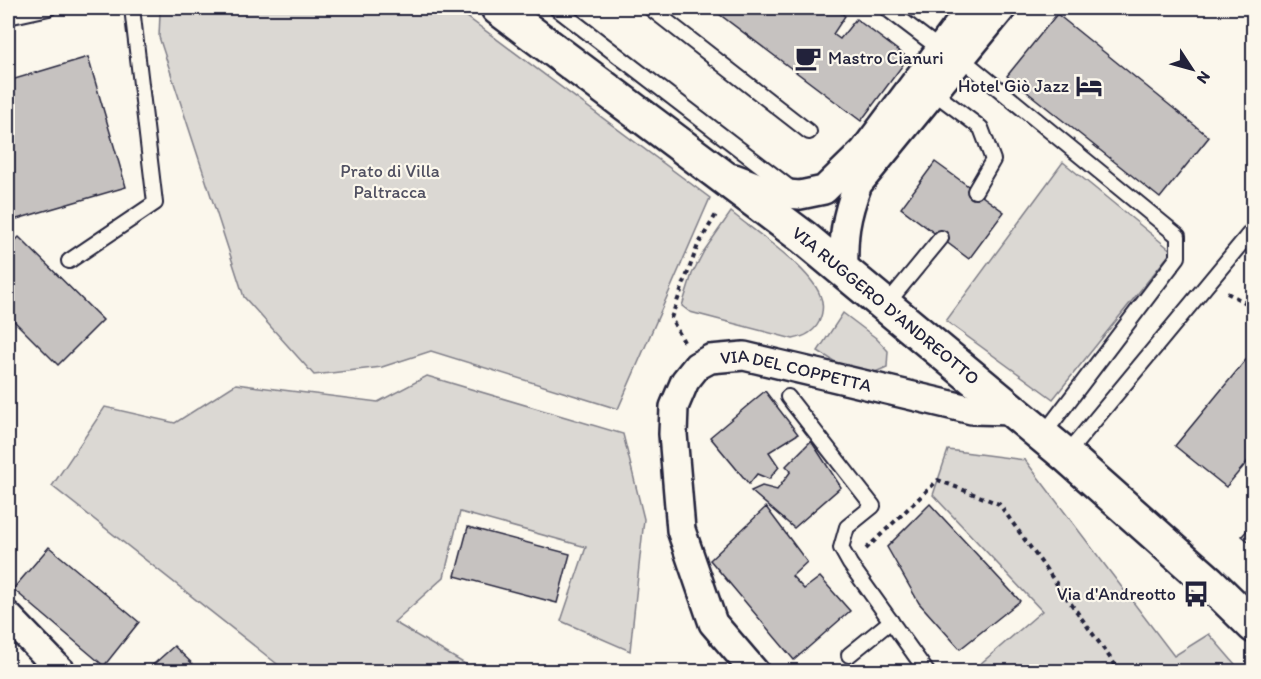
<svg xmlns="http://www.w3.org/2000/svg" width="1261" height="679" viewBox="0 0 1261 679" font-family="Itim,sans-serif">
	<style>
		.green { fill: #dbd8d3; stroke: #7e7d87; stroke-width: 1.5 }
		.building { fill: #c6c2c0; stroke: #22223b; stroke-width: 1.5 }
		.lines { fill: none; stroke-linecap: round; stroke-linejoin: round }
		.service-casing { stroke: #22223b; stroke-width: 18 }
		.minor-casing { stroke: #22223b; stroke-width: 32 }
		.secondary-casing { stroke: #22223b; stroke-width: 38 }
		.path { stroke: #22223b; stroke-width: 4; stroke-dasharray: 4.5 4.5; stroke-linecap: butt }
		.service { stroke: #fbf7ec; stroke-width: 14 }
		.minor { stroke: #fbf7ec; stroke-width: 27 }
		.secondary { stroke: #fbf7ec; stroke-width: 33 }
		.labels { text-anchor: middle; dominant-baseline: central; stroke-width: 4.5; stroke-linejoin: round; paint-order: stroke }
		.poi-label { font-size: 18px; fill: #22223b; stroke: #fbf7ec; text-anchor: end }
		.park-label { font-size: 18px; fill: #505061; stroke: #fbf7ec }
		.street-label { font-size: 18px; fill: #22223b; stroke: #fbf7ec }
	</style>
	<rect width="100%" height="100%" fill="#fbf7ec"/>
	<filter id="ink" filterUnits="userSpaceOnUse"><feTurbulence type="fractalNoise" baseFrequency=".0167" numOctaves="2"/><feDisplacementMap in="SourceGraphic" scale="12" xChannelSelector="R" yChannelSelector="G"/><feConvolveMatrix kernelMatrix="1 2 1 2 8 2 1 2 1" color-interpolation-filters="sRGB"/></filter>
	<g filter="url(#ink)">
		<g class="green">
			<path d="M 163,8 L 455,8 L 710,198 L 618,409 L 431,351 L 382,367 L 314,375 L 244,297 L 159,37 L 160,14 Z"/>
			<path d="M 1063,162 L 1172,251 L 1053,399 L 946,321 Z"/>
			<path d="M 731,212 C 755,232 809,267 820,295 C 824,304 823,313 819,322 C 814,332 804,337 793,339 L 690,312 L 682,306 L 692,274 L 704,251 Z"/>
			<path d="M 843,313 L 876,338 L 888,351 L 887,367 L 873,373 L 854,374 L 818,351 Z"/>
			<path d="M 427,376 L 623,434 L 644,519 L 630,651 L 561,621 L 586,547 L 460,512 L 444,577 L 394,622 L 477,671 L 286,671 L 52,486 L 105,407 L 175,423 L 236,384 L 378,402 Z"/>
			<path d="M 948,450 L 1025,460 L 1174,656 L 1209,634 L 1241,671 L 972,671 L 1042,611 L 933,495 Z"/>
		</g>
		<g class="building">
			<path d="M 711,8 L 834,8 L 845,16 L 833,34 L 840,39 L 856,19 L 908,58 L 861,121 Z"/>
			<path d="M 1057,14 L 1209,137 L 1160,198 L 1007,76 Z"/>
			<path d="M 88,57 L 126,187 L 10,221 L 8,212 L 8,81 Z"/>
			<path d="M 935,162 L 1004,212 L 969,259 L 901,208 Z"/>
			<path d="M 19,237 L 103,320 L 58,365 L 8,315 L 8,248 Z"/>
			<path d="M 1254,350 L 1254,454 L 1226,487 L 1175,446 Z"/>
			<path d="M 765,391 L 798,434 L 769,452 L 779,467 L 769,479 L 757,474 L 749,484 L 710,437 Z"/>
			<path d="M 811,441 L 841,487 L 794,528 L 751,491 L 762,486 L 777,490 L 791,471 L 786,466 Z"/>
			<path d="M 930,504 L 1020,601 L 960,649 L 919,603 L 887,547 Z"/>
			<path d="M 766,507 L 807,562 L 792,576 L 804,589 L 820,577 L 850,611 L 794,660 L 710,560 Z"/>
			<path d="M 1254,523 L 1254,546 L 1242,536 Z"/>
			<path d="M 468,527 L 570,554 L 557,603 L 455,576 Z"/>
			<path d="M 49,547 L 139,622 L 104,666 L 13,589 Z"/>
			<path d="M 174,646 L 201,672 L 145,672 Z"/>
		</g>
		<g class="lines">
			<g class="service-casing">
				<g id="service">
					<path d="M 556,8 L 794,191"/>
					<path d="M 650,8 L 809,132"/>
					<path d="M 886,8 L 940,49"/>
					<path d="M 8,17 L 49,8"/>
					<path d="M 961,58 L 1178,236 L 1178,257 L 1043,435"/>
					<path d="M 933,92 L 981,128 L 993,160 L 975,191"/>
					<path d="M 69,261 L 155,203 L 132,8"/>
					<path d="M 885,306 L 941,238"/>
					<path d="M 788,397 L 873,506 L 847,527 L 841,548 L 850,564 L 927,672"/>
					<path d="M 1066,455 L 1254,228"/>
					<path d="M 849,655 L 891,621"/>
				</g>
			</g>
			<g class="minor-casing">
				<g id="minor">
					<path d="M 734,178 L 774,193 L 800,195 L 824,190 L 863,152 L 971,8"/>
					<path d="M 844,272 C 843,237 845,218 858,184 L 1002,8"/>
					<path d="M 8,616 L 62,672"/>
					<path id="s1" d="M 755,672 L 713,623 L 681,530 L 673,434 L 674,407 L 685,381 L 697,366 L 710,359 L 744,356 L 972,410 L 1013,411"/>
				</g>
			</g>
			<g class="secondary-casing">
				<g id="secondary">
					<path id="s2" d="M 498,8 L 803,237 L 1066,455 L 1209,582 L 1254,626"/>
				</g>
			</g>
			<g class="path">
				<path d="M 1227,293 L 1254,307"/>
				<path d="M 684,342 L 671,318 L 698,245 L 717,213"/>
				<path d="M 866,549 L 938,480 L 999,504 L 1116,666"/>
				<path d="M 1111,672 L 1116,666 L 1121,672"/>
			</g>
			<use href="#service" class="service"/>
			<use href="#minor" class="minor"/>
			<use href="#secondary" class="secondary"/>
		</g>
	</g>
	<defs>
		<g id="cafe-bare" transform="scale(2.07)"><path d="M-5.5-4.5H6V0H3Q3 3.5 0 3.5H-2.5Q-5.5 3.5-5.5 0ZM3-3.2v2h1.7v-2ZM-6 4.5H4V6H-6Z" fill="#22223b" stroke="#fbf7ec" stroke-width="2.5" paint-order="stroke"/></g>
		<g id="hotel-bare" transform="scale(2.07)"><path d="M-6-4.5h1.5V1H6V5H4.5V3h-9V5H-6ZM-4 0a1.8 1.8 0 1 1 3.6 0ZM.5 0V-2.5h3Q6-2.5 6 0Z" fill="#22223b" stroke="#fbf7ec" stroke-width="2.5" paint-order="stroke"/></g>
		<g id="bus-bare" transform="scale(2.07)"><path d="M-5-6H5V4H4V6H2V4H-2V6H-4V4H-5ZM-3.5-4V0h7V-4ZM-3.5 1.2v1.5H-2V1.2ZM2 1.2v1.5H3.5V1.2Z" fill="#22223b" stroke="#fbf7ec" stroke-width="2.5" paint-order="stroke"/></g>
	</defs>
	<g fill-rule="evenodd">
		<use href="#cafe-bare" x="808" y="58"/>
		<use href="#hotel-bare" x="1089" y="86"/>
		<use href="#bus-bare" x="1196" y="594"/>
	</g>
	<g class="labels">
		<g class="poi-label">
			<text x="828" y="58" text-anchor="start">Mastro Cianuri</text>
			<text x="1069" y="86">Hotel Giò Jazz</text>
			<text x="1176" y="594">Via d'Andreotto</text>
		</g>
		<g class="park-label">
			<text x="390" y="171">Prato di Villa<tspan x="390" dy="21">Paltracca</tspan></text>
		</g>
		<g class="street-label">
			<text stroke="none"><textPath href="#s2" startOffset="489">VIA RUGGERO D'ANDREOTTO</textPath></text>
			<text stroke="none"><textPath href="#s1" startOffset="436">VIA DEL COPPETTA</textPath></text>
		</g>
	</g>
	<rect width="1261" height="679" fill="none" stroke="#fbf7ec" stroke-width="30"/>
	<rect x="15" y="15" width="1231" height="649" fill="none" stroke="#22223b" stroke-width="2" filter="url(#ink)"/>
	<g transform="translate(1192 69) rotate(126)" stroke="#fbf7ec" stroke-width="4.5" paint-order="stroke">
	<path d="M0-4.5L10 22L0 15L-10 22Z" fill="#22223b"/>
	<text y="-9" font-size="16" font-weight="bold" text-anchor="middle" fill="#22223b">N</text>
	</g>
</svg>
